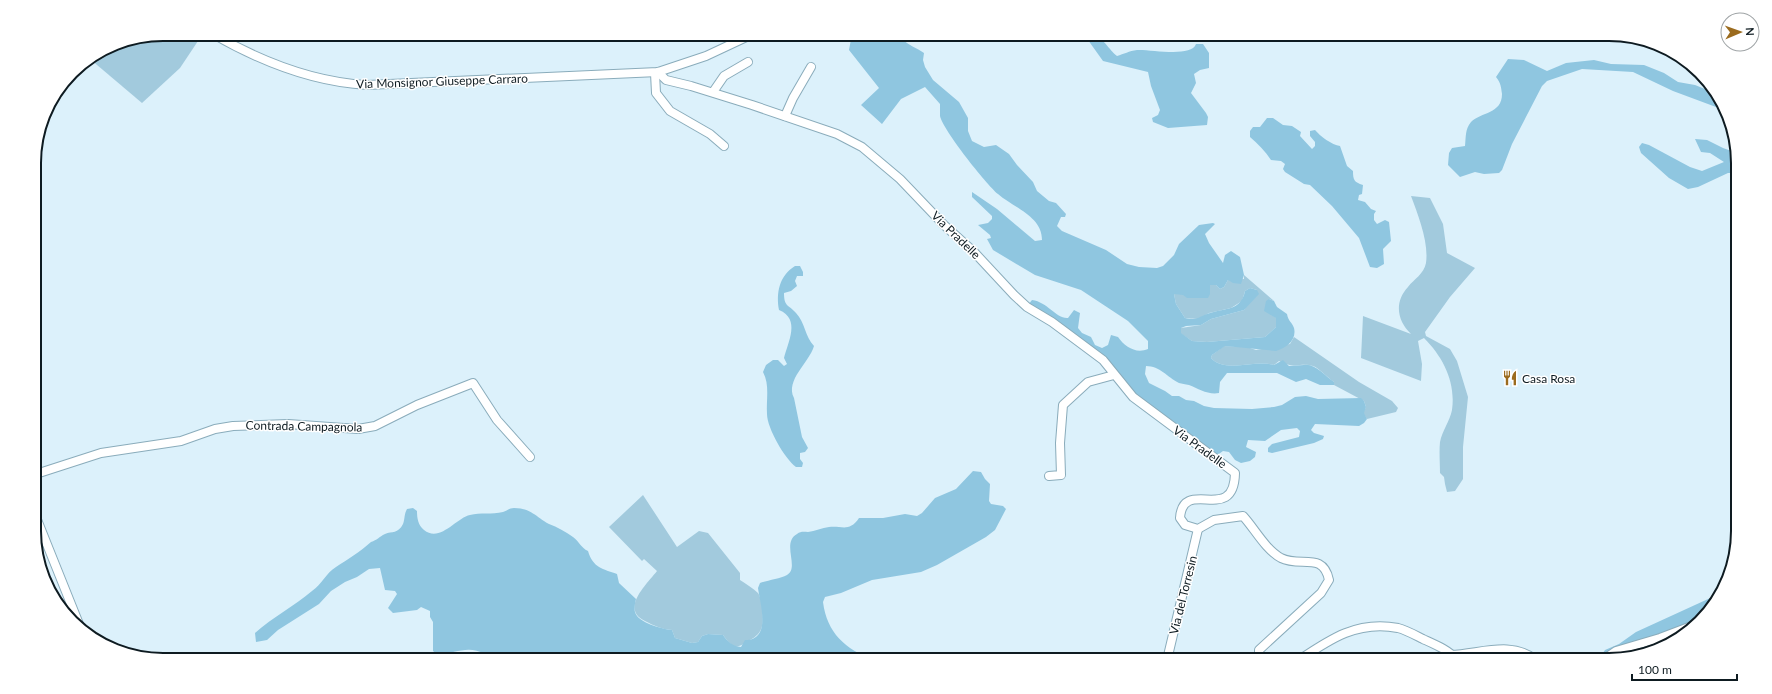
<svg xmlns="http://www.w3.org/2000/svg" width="1772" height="694" viewBox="0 0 1772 694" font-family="Lato,sans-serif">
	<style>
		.green { fill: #a2cadd }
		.forest { fill: #8fc6e0 }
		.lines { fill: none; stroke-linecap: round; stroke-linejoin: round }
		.minor-casing { stroke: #8aacbb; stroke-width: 10 }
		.minor { stroke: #fff; stroke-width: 8 }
		.labels { text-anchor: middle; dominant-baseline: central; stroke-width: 3; stroke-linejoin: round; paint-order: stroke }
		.street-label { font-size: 12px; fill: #0e1b21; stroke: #fff }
		.poi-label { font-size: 12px; fill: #0e1b21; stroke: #fff; text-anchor: start }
		.rim { fill: none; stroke: #0e1b21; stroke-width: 2 }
	</style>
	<rect width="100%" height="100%" fill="#dcf1fb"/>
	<g class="green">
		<path d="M 163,34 L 193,34 L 200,38 L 180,68 L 142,103 L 90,59 L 114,44 Z"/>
		<path d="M 1411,196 L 1430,198 L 1443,224 L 1447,253 L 1475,268 L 1450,297 L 1425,332 L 1426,336 L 1450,349 L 1457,361 L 1468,397 L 1463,447 L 1463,479 L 1455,491 L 1447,492 L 1445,484 L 1444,477 L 1440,473 C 1440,463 1439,452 1440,442 C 1442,431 1450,421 1452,410 C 1456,382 1443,357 1424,338 L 1418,341 L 1422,364 L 1421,381 L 1361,358 L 1363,316 L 1411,334 C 1397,321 1394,302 1408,287 C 1414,279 1424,274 1426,263 C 1429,242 1418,215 1411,196 Z"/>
		<path d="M 1244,275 L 1274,301 L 1269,299 L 1276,318 L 1276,327 L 1265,337 L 1207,342 L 1192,341 L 1180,333 L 1181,328 L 1201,325 L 1211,319 L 1244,310 L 1257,290 L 1250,288 L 1245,291 L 1242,301 L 1231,308 L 1209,313 L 1198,319 L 1185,318 L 1176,304 L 1174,294 L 1210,294 L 1210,285 L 1216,285 L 1220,289 L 1224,287 L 1228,280 L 1244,279 Z"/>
		<path d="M 1294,337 L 1359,382 L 1392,401 L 1398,408 L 1396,412 L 1367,419 L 1363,413 L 1366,407 L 1364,401 L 1334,385 L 1334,382 C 1328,378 1319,368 1313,366 C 1300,362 1296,370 1279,361 L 1274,365 C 1256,359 1225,374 1211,358 L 1212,355 L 1224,346 L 1247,347 L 1256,350 L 1290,344 Z"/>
		<path d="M 643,495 L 677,547 L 699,531 L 708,533 L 740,573 L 740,580 C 746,584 753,588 758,593 C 762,598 764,619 762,626 C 761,632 756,637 750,640 C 736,649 734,650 723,635 L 708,634 L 702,636 L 698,642 L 692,643 L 675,638 L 672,630 C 661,629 655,626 645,621 C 620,609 646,585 657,571 L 644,559 L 642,561 L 609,527 Z"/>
	</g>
	<g class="forest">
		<path d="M 852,34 L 902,34 L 902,39 C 908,45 917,48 924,53 L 923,60 L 925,67 L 933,80 L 959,102 L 968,118 L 968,131 L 972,141 L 984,147 L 996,145 L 1009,154 L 1017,165 L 1033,182 L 1037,191 L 1049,201 L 1056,203 L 1066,214 L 1065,217 L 1061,217 L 1057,226 L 1062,231 L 1106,250 L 1127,264 L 1139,267 L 1157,268 L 1163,266 L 1174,255 L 1179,244 L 1199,225 L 1213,223 L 1215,224 L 1205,234 L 1209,243 L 1223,263 L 1225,255 L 1231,251 L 1240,257 L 1244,275 L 1241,284 L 1233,283 L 1228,280 L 1224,287 L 1220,289 L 1216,285 L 1210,285 L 1210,294 L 1208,298 L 1187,298 L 1183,295 L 1174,294 L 1176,304 L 1185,318 C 1200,321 1198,316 1210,313 C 1225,308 1241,311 1245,291 L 1250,288 L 1257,290 L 1259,294 L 1244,310 L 1211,319 L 1201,325 L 1186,326 L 1181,328 L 1181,333 L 1192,341 L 1207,342 L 1265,337 L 1276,327 L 1276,318 L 1264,311 L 1266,301 L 1269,299 L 1274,301 L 1277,307 L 1287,314 C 1288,321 1292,322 1294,328 C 1297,340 1286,348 1276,351 L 1225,346 L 1212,355 L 1211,358 C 1225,374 1256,359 1274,365 L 1283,360 L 1289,366 C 1294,366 1299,365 1304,365 C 1315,363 1325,376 1334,382 L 1334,385 L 1320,385 L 1306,379 L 1296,382 L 1277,373 L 1227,373 L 1220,382 L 1219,393 C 1208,395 1199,389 1189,385 C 1185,384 1182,384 1179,383 C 1167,377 1160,366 1146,366 L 1145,374 L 1149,383 L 1165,391 L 1172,396 L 1179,396 L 1186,400 L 1194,401 L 1204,406 L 1214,408 L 1252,409 L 1274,407 L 1282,405 L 1295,397 L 1306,396 L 1318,399 L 1361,398 L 1364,401 L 1366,407 L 1364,413 L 1367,419 L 1364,423 L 1359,426 L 1315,424 L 1311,430 L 1314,433 L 1324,436 L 1323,439 L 1314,443 L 1272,453 L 1268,452 L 1268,448 L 1272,444 L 1299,437 L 1300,431 L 1297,428 L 1281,430 L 1265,441 L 1248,440 L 1246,447 L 1256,452 L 1255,457 L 1250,461 L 1241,463 L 1235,460 L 1229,452 L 1223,451 L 1216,456 L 1137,398 L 1106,363 L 1028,305 L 1032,300 C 1048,302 1056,319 1068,318 L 1074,310 L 1080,313 L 1078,328 L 1082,333 L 1091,337 L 1095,345 L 1102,348 L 1108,345 L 1111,335 L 1118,337 C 1125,347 1136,354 1148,349 L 1148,341 L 1128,321 L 1081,290 L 1035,275 L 993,250 L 987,239 L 991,238 L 990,235 L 978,225 L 988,223 L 992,219 L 992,216 L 972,197 L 972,192 L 997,209 L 1035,241 L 1042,240 C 1042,216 1014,208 998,194 C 986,184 943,130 940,116 C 940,112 940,108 940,104 L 925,87 L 901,99 L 882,124 L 861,105 L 879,88 L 849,50 Z"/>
		<path d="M 1092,36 C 1102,35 1109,50 1117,56 C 1124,54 1129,51 1137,50 C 1150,49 1191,58 1196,44 L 1203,44 L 1209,53 L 1209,68 L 1200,70 L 1194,74 L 1196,83 L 1191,93 L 1206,113 L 1208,117 L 1207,125 L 1168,128 L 1153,122 L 1152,118 L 1158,115 L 1160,110 L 1151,86 L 1148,72 L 1103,61 L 1088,40 Z"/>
		<path d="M 1508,59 L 1524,60 L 1547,71 L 1566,63 L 1594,60 L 1611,64 L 1644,65 L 1664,73 L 1678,82 L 1695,85 L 1715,93 L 1720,106 L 1716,107 L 1673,91 L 1633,72 L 1582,69 L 1547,81 L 1542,86 L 1512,144 L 1502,170 L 1499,173 L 1484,174 L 1475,172 L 1460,177 L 1448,165 L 1449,153 L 1452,148 L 1465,146 C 1466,137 1465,129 1471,122 C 1481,112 1502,114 1502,94 C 1501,87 1501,83 1496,77 Z"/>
		<path d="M 1267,118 L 1273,118 L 1283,125 L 1292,126 L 1301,132 L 1300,136 L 1312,149 L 1315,146 L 1315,142 L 1310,136 L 1310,131 L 1315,130 C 1320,136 1332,145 1340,146 L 1347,166 L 1353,171 C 1353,180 1354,182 1363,185 L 1362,194 L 1359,195 L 1358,200 L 1365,202 L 1371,209 L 1376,211 L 1374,214 L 1374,220 L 1377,224 L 1385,220 L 1389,222 L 1391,241 L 1383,249 L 1384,264 L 1377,268 L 1370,267 L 1359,238 L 1332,206 L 1310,185 L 1304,184 L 1285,172 L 1283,169 L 1285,164 L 1281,161 L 1271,160 C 1265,151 1258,144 1250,137 L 1250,131 L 1253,127 L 1260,127 Z"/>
		<path d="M 1695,139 L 1707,140 L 1723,148 L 1737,153 L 1737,178 L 1733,173 L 1728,173 L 1698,187 L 1688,189 L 1669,178 L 1641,153 L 1639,147 L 1642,143 L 1649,145 L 1690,167 L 1702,171 L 1724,162 L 1710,153 L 1701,152 Z"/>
		<path d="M 795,266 L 800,266 L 803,272 L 803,276 L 797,276 L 795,281 L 797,286 L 791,291 L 784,293 C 784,307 788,304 796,313 C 805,322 805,337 814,346 C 809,363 785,380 794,398 L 802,437 L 808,448 L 805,452 L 800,453 L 800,459 L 803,463 L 802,467 L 796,467 C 785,459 767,428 767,414 C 766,400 770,385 763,372 L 766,365 L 773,360 L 778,360 L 784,366 L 787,364 L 784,358 C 788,342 801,319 779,310 C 776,293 779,276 795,266 Z"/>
		<path d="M 973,471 L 981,472 L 985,479 L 990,484 L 989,501 L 991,504 L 1003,506 L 1006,509 L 995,530 L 986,537 L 937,565 L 921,572 L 872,580 L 841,593 L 825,597 L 823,602 C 827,633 845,649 874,660 L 486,660 L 485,654 C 468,645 456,653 438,655 L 433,651 L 433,622 L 430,617 L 430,611 L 421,607 L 417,610 L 393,613 L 388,608 L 397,594 L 395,591 L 385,590 L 380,568 L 369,569 L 357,577 L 345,582 L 331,591 L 319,604 L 278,630 L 267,640 L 256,642 L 255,633 C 273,617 294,606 312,591 C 322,584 326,573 336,567 C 348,559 360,552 371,542 C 377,540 379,537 385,534 C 392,531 398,534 403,524 C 405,519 404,514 407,509 L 413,508 L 417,511 C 417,518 418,525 424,530 C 440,543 456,518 470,515 C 480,512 492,515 503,512 C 507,511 509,508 514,508 C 531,508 536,517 549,524 C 557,527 566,532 573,537 C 579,541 581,548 588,551 C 593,568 603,569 617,574 L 619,583 L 636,599 C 635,603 634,609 635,612 C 638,623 662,629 672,630 L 675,638 L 692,643 L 698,642 L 702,636 L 708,634 L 723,635 C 728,642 732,646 741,647 L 745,640 C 772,640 760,604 758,588 L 760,583 C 768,580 780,579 787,575 C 800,568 781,543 797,534 C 801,531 804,532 808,532 C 815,531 822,528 829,527 C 841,525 849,533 859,518 L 883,518 L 905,514 L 917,516 L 922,513 L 935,498 L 956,489 Z"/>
		<path d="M 1719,594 C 1695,640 1649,660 1598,660 L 1605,650 L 1619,644 L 1636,632 Z"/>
		<path d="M 1480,653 L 1510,653 L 1512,660 L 1466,660 L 1466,657 Z"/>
	</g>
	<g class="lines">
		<g class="minor-casing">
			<g id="minor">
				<path d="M 213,34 C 260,61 312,82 367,85 L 658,72 L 706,56 L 753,34"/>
				<path d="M 658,72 L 666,80 L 691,86 L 752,105 L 837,134 L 862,147 L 900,179 L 944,225 L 974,252 L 1014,295 L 1027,307 L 1052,322 L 1103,360 L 1133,397 L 1235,473 C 1234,526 1183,476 1180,518 L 1185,525 L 1198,529 L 1214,520 L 1243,516 C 1255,529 1265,549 1281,558 C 1300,568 1323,551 1329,580 L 1321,593 L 1259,650 L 1259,660"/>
				<path d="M 655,73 L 656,93 L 670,111 L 710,134 L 724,146"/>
				<path d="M 713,92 L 724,76 L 748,62"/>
				<path d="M 785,116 L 793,98 L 811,67"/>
				<path d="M 36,474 L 101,453 L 181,441 L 215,429 L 233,426 L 288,424 L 358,429 L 375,426 L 417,405 L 473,383 L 497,420 L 530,457"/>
				<path d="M 1049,476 L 1061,475 L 1060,443 L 1063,405 L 1088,382 L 1114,375"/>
				<path d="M 36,517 L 79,624"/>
				<path d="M 1451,655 C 1480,654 1511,640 1536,660"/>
				<path d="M 1167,660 L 1198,529"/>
				<path d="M 1299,660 C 1330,639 1358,620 1398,628 C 1406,630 1415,635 1423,639 C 1434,644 1449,650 1457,660"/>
				<path d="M 1603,660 L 1616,651 L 1660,638 L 1697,624"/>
			</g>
		</g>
		<use href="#minor" class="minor"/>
	</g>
	<defs>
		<g id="restaurant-bare" transform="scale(1.2)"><path d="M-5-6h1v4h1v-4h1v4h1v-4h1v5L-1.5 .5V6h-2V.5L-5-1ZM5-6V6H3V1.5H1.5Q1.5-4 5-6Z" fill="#9b6b1e" stroke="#fff" stroke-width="2.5" paint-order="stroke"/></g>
	</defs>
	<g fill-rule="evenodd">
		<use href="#restaurant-bare" x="1510" y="378"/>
	</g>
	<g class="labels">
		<g class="street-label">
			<text transform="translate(442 81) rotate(-2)">Via Monsignor Giuseppe Carraro</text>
			<text transform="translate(956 235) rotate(44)">Via Pradelle</text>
			<text transform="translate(304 426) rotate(1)">Contrada Campagnola</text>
			<text transform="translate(1200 447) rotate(36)">Via Pradelle</text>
			<text transform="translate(1183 595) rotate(-76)">Via del Torresin</text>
		</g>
		<g class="poi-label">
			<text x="1522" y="378">Casa Rosa</text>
		</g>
	</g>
	<path d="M0 0H1772V694H0ZM163 41H1609A122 122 0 0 1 1731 163V531A122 122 0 0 1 1609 653H163A122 122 0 0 1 41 531V163A122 122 0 0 1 163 41Z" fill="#fff" fill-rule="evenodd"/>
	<path class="rim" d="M163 41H1609A122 122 0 0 1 1731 163V531A122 122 0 0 1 1609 653H163A122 122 0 0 1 41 531V163A122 122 0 0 1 163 41Z"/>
	<g transform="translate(1740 32) rotate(88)"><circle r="19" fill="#ffffff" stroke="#9fa4a6"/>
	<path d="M0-3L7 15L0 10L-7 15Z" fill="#9b6b1e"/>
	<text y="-6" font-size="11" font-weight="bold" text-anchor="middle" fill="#0e1b21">N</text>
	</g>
	<path d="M1632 674v6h105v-6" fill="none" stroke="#0e1b21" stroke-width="2"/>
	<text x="1638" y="674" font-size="12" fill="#0e1b21" stroke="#ffffff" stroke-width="3" paint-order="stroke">100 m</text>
</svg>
